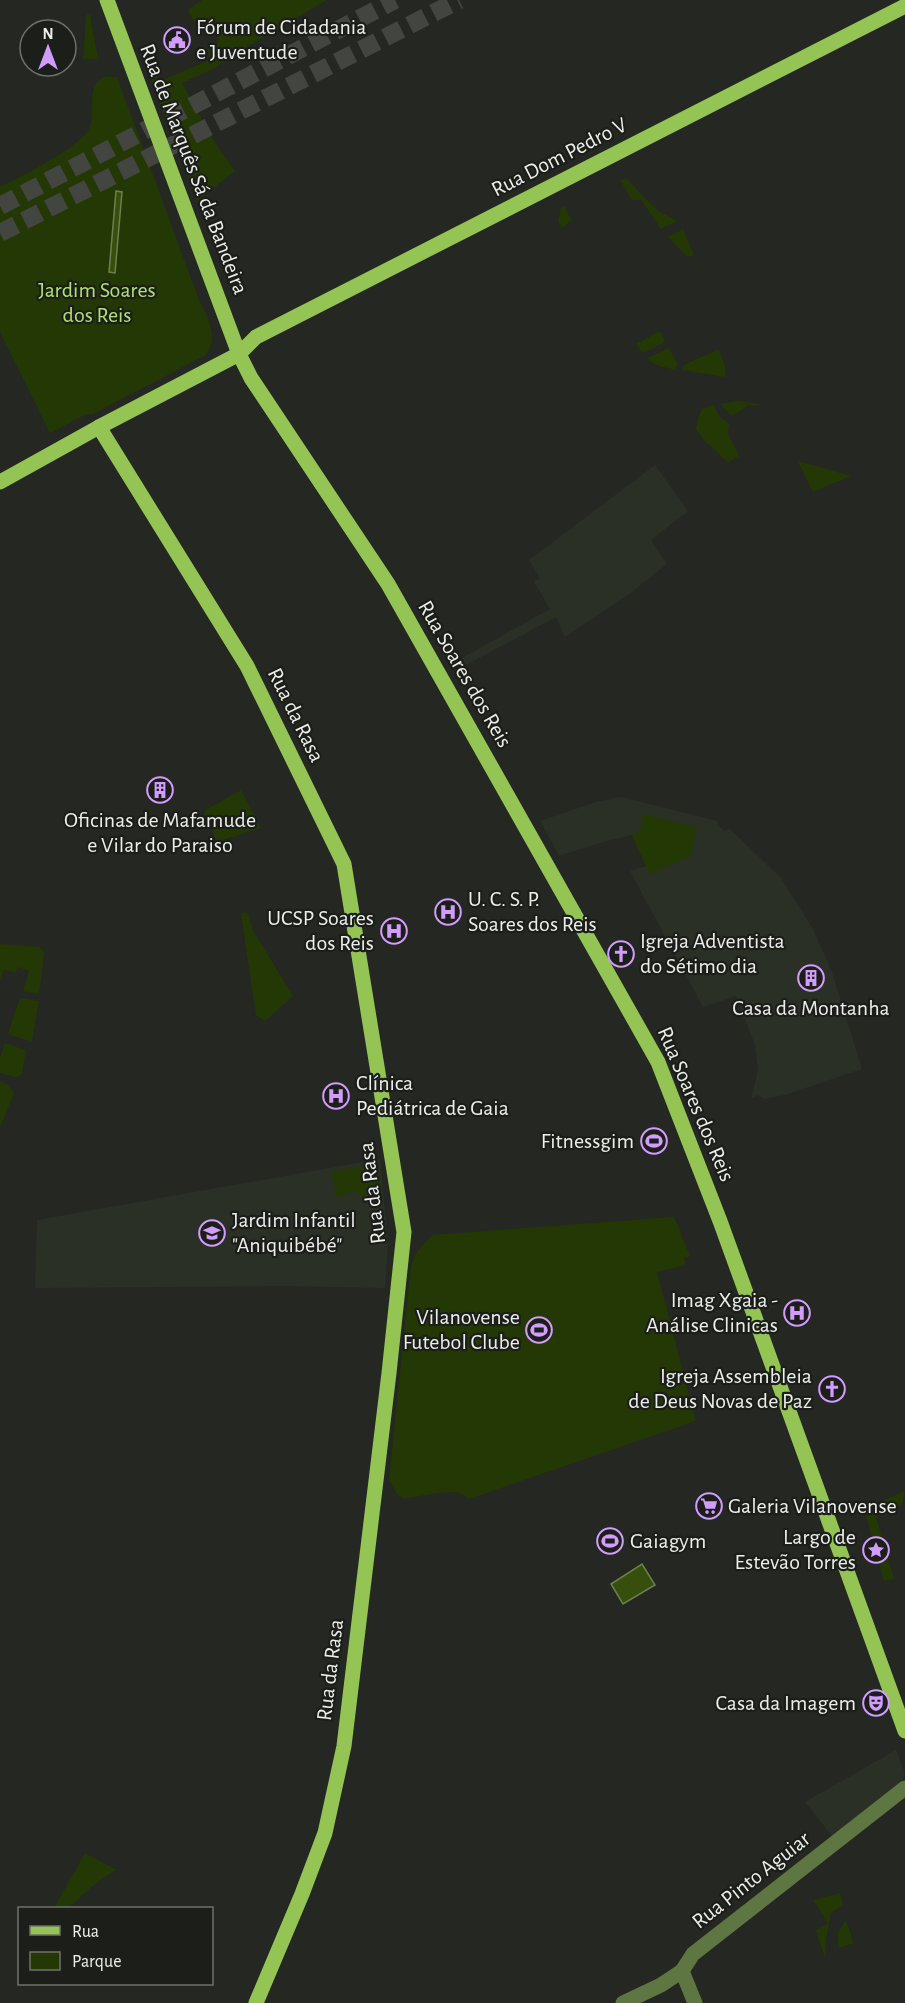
<svg xmlns="http://www.w3.org/2000/svg" width="905" height="2003" viewBox="0 0 905 2003" font-family="'Alegreya Sans',sans-serif">
	<style>
		.built { fill: #2b3026 }
		.green { fill: #243805 }
		.water { fill: #364f0d; stroke: #6d7f50; stroke-width: 1.5 }
		.lines { fill: none; stroke-linecap: round; stroke-linejoin: round }
		.highway-tunnel { stroke: #434540; stroke-width: 18; stroke-dasharray: 18 9; stroke-linecap: butt }
		.minor { stroke: #5e7642; stroke-width: 15 }
		.major { stroke: #94c554; stroke-width: 15 }
		.labels { text-anchor: middle; dominant-baseline: central; stroke-width: 4.5; stroke-linejoin: round; paint-order: stroke }
		.poi-label { font-size: 22px; fill: #eceeeb; stroke: #1b1e19; text-anchor: start }
		.street-label { font-size: 22px; fill: #eceeeb; stroke: #1b1e19 }
		.park-label { font-size: 22px; fill: #afe072; stroke: #1b1e19 }
	</style>
	<rect width="100%" height="100%" fill="#252722"/>
	<g class="built">
		<path d="M 655,465 L 688,511 L 651,540 L 667,564 L 628,595 L 565,637 L 556,617 L 455,671 L 451,664 L 550,609 L 534,582 L 540,578 L 529,560 Z"/>
		<path d="M 621,797 L 717,821 L 718,826 L 725,831 L 729,828 L 781,878 L 813,929 L 832,972 L 862,1069 L 785,1095 L 765,1099 L 758,1095 L 751,1098 L 758,1071 L 755,1045 L 736,996 L 703,1007 L 630,871 L 646,866 L 632,835 L 606,841 L 559,856 L 540,821 L 596,802 Z"/>
		<path d="M 380,1159 L 388,1246 L 385,1288 L 289,1286 L 35,1288 L 37,1220 Z"/>
		<path d="M 896,1750 L 905,1773 L 901,1786 L 832,1836 L 805,1802 Z"/>
	</g>
	<g class="green">
		<path d="M 202,0 L 327,0 L 238,52 L 215,68 L 182,83 L 214,141 L 235,171 L 197,201 L 149,74 L 155,72 L 160,81 L 210,60 L 208,49 L 218,43 L 218,32 L 211,24 C 198,25 193,22 188,10 Z"/>
		<path d="M 86,15 L 90,15 L 98,59 L 83,59 Z"/>
		<path d="M 106,76 L 117,77 L 199,300 C 208,319 219,336 206,355 L 93,414 L 87,414 L 50,433 L 0,332 L 0,187 C 19,178 81,146 89,129 C 97,110 84,85 106,76 Z"/>
		<path d="M 626,178 L 658,211 L 678,221 L 661,229 L 641,200 L 632,200 L 620,180 Z"/>
		<path d="M 564,206 L 572,221 L 561,228 L 558,221 L 561,208 Z"/>
		<path d="M 683,229 L 694,255 L 687,257 L 668,237 Z"/>
		<path d="M 660,331 L 665,342 L 643,353 L 636,344 Z"/>
		<path d="M 669,348 L 678,364 L 675,370 L 656,365 L 647,358 Z"/>
		<path d="M 719,349 L 725,367 L 725,377 L 682,370 L 684,365 Z"/>
		<path d="M 737,401 L 760,404 L 759,406 L 748,405 L 734,415 L 729,414 L 721,404 Z"/>
		<path d="M 713,405 L 720,417 L 729,423 L 728,434 L 739,456 L 728,462 L 705,441 L 696,429 L 698,418 L 702,409 Z"/>
		<path d="M 798,461 L 851,476 L 813,492 Z"/>
		<path d="M 241,790 L 261,828 L 217,842 L 204,811 Z"/>
		<path d="M 643,814 L 697,827 L 691,856 L 650,874 L 632,835 L 640,831 Z"/>
		<path d="M 247,912 L 254,932 L 293,996 L 265,1021 L 256,1015 L 241,914 Z"/>
		<path d="M 0,944 L 40,947 L 44,953 L 39,994 L 23,991 L 29,971 L 18,967 L 15,973 L 4,969 L 0,980 Z"/>
		<path d="M 20,998 L 39,1001 L 32,1042 L 8,1034 Z"/>
		<path d="M 5,1043 L 26,1050 L 22,1074 L 16,1077 L 0,1073 L 0,1057 Z"/>
		<path d="M 0,1081 L 7,1084 L 14,1093 L 0,1128 Z"/>
		<path d="M 378,1164 L 383,1200 L 370,1201 L 354,1191 L 337,1198 L 331,1171 Z"/>
		<path d="M 674,1217 L 690,1256 L 684,1258 L 686,1265 L 657,1272 L 696,1421 L 469,1499 C 458,1485 421,1497 404,1499 L 398,1495 L 389,1480 L 411,1265 L 417,1252 L 432,1235 Z"/>
		<path d="M 905,1491 L 902,1504 L 876,1517 L 894,1579 L 884,1581 L 864,1509 Z"/>
		<path d="M 85,1853 L 117,1870 L 100,1880 L 68,1908 L 54,1908 Z"/>
		<path d="M 840,1893 L 843,1905 L 831,1913 L 826,1938 L 825,1958 L 816,1930 L 828,1923 L 813,1900 Z"/>
		<path d="M 846,1920 L 854,1943 L 839,1948 C 836,1936 838,1930 846,1920 Z"/>
	</g>
	<g class="water">
		<path d="M 116,191 L 122,192 L 115,273 L 109,272 Z"/>
		<path d="M 642,1564 L 655,1585 L 623,1604 L 611,1584 Z"/>
	</g>
	<g class="lines">
		<g class="highway-tunnel">
			<path d="M 0,206 L 395,0"/>
			<path d="M 0,233 L 459,0"/>
		</g>
		<g class="minor">
			<path d="M 682,1971 L 695,2003"/>
			<path d="M 623,2003 L 661,1985 L 682,1971 L 693,1954 L 905,1788"/>
		</g>
		<g class="major">
			<path d="M 107,0 L 239,354 L 251,378 L 388,584 L 658,1062 L 720,1221 L 905,1731"/>
			<path d="M 99,427 L 247,666 L 344,864 L 404,1232 L 389,1373 L 344,1746 L 325,1833 L 302,1894 L 256,2003"/>
			<path d="M 0,482 L 99,427 L 239,354 L 256,337 L 905,6"/>
		</g>
	</g>
	<defs>
		<g id="civic-ring" transform="scale(1.35)"><circle r="9.5" fill="#1b1e19" stroke="#d29cfd" stroke-width="1.5"/><path d="M-.6-6.5H3V-4.5H.6V-3L4-1V1h2V6H-6V1h2V-1L-.6-3ZM-1.2 2.5V6h2.4V2.5Z" fill="#d29cfd"/></g>
		<g id="building-ring" transform="scale(1.35)"><circle r="9.5" fill="#1b1e19" stroke="#d29cfd" stroke-width="1.5"/><path d="M-4-6H4V6H1V3H-1V6H-4ZM-2.5-4.3h1.7v1.8h-1.7ZM.8-4.3h1.7v1.8H.8ZM-2.5-1h1.7V.8h-1.7ZM.8-1h1.7V.8H.8Z" fill="#d29cfd"/></g>
		<g id="hospital-ring" transform="scale(1.35)"><circle r="9.5" fill="#1b1e19" stroke="#d29cfd" stroke-width="1.5"/><path d="M-5-5h3v3.5h4V-5h3V5h-3V1.5h-4V5h-3Z" fill="#d29cfd"/></g>
		<g id="church-ring" transform="scale(1.35)"><circle r="9.5" fill="#1b1e19" stroke="#d29cfd" stroke-width="1.5"/><path d="M-1.2-6h2.4v3.5h3.3v2.4h-3.3V6h-2.4V-.1h-3.3v-2.4h3.3Z" fill="#d29cfd"/></g>
		<g id="stadium-ring" transform="scale(1.35)"><circle r="9.5" fill="#1b1e19" stroke="#d29cfd" stroke-width="1.5"/><path d="M0-5a6.5 5 0 1 0 0 10a6.5 5 0 1 0 0-10ZM-3.5-1.8h7v3.6h-7Z" fill="#d29cfd"/></g>
		<g id="school-ring" transform="scale(1.35)"><circle r="9.5" fill="#1b1e19" stroke="#d29cfd" stroke-width="1.5"/><path d="M0-5L7-2L0 1L-7-2ZM-4 1L0 2.5L4 1V4Q0 6-4 4Z" fill="#d29cfd"/></g>
		<g id="supermarket-ring" transform="scale(1.35)"><circle r="9.5" fill="#1b1e19" stroke="#d29cfd" stroke-width="1.5"/><path d="M-6-5.5h2.5l.6 2H6L4.5 2H-2.5L-4.4-4H-6ZM-1.5 3.2a1.3 1.3 0 1 0 .1 0ZM3 3.2a1.3 1.3 0 1 0 .1 0Z" fill="#d29cfd"/></g>
		<g id="sight-ring" transform="scale(1.35)"><circle r="9.5" fill="#1b1e19" stroke="#d29cfd" stroke-width="1.5"/><path d="M0-6L1.8-2.2L6-1.7L2.9 1.2L3.7 5.4L0 3.3L-3.7 5.4L-2.9 1.2L-6-1.7L-1.8-2.2Z" fill="#d29cfd"/></g>
		<g id="theatre-ring" transform="scale(1.35)"><circle r="9.5" fill="#1b1e19" stroke="#d29cfd" stroke-width="1.5"/><path d="M-5-5.5Q0-4 5-5.5V0Q5 5 0 6Q-5 5-5 0ZM-3.3-2.5H-1v1.5H-3.3ZM1-2.5H3.3v1.5H1ZM-2.8 1Q0 5.5 2.8 1Z" fill="#d29cfd"/></g>
	</defs>
	<g fill-rule="evenodd">
		<use href="#civic-ring" x="177" y="40"/>
		<use href="#building-ring" x="160" y="790"/>
		<use href="#hospital-ring" x="448" y="912"/>
		<use href="#hospital-ring" x="394" y="931"/>
		<use href="#church-ring" x="621" y="954"/>
		<use href="#building-ring" x="811" y="978"/>
		<use href="#hospital-ring" x="336" y="1096"/>
		<use href="#stadium-ring" x="654" y="1141"/>
		<use href="#school-ring" x="212" y="1233"/>
		<use href="#hospital-ring" x="797" y="1313"/>
		<use href="#stadium-ring" x="539" y="1330"/>
		<use href="#church-ring" x="832" y="1389"/>
		<use href="#supermarket-ring" x="709" y="1506"/>
		<use href="#stadium-ring" x="610" y="1541"/>
		<use href="#sight-ring" x="876" y="1550"/>
		<use href="#theatre-ring" x="876" y="1703"/>
	</g>
	<g class="labels">
		<g class="poi-label">
			<text x="196" y="27">Fórum de Cidadania<tspan x="196" dy="25">e Juventude</tspan></text>
			<text x="160" y="820" text-anchor="middle">Oficinas de Mafamude<tspan x="160" dy="25">e Vilar do Paraiso</tspan></text>
			<text x="468" y="899">U. C. S. P.<tspan x="468" dy="25">Soares dos Reis</tspan></text>
			<text x="374" y="918" text-anchor="end">UCSP Soares<tspan x="374" dy="25">dos Reis</tspan></text>
			<text x="640" y="941">Igreja Adventista<tspan x="640" dy="25">do Sétimo dia</tspan></text>
			<text x="811" y="1008" text-anchor="middle">Casa da Montanha</text>
			<text x="356" y="1083">Clínica<tspan x="356" dy="25">Pediátrica de Gaia</tspan></text>
			<text x="634" y="1141" text-anchor="end">Fitnessgim</text>
			<text x="232" y="1220">Jardim Infantil<tspan x="232" dy="25">"Aniquibébé"</tspan></text>
			<text x="778" y="1300" text-anchor="end">Imag Xgaia -<tspan x="778" dy="25">Análise Clinicas</tspan></text>
			<text x="520" y="1317" text-anchor="end">Vilanovense<tspan x="520" dy="25">Futebol Clube</tspan></text>
			<text x="812" y="1376" text-anchor="end">Igreja Assembleia<tspan x="812" dy="25">de Deus Novas de Paz</tspan></text>
			<text x="728" y="1506">Galeria Vilanovense</text>
			<text x="856" y="1537" text-anchor="end">Largo de<tspan x="856" dy="25">Estevão Torres</tspan></text>
			<text x="630" y="1541">Gaiagym</text>
			<text x="856" y="1703" text-anchor="end">Casa da Imagem</text>
		</g>
		<g class="street-label">
			<text transform="translate(559 157) rotate(-27)">Rua Dom Pedro V</text>
			<text transform="translate(194 169) rotate(69)">Rua de Marquês Sá da Bandeira</text>
			<text transform="translate(465 674) rotate(60)">Rua Soares dos Reis</text>
			<text transform="translate(296 715) rotate(64)">Rua da Rasa</text>
			<text transform="translate(696 1104) rotate(67)">Rua Soares dos Reis</text>
			<text transform="translate(372 1193) rotate(-97)">Rua da Rasa</text>
			<text transform="translate(330 1670) rotate(-83)">Rua da Rasa</text>
			<text transform="translate(751 1880) rotate(-38)">Rua Pinto Aguiar</text>
		</g>
		<g class="park-label">
			<text x="97" y="290">Jardim Soares<tspan x="97" dy="25">dos Reis</tspan></text>
		</g>
	</g>
	<rect x="18" y="1907" width="195" height="78" fill="#1b1e19" stroke="#6f716d" stroke-width="1.5"/>
	<rect x="30" y="1926" width="30" height="9" fill="#94c554" stroke="#6f716d" stroke-width="1.5"/>
	<text x="72" y="1937" font-size="18" fill="#eceeeb">Rua</text>
	<rect x="30" y="1952" width="30" height="18" fill="#243805" stroke="#6f716d" stroke-width="1.5"/>
	<text x="72" y="1967" font-size="18" fill="#eceeeb">Parque</text>
	<g transform="translate(48 48)"><circle r="28" fill="#1b1e19" stroke="#6f716d" stroke-width="1.5"/>
	<path d="M0-4.5L10 22L0 15L-10 22Z" fill="#d29cfd"/>
	<text y="-9" font-size="16" font-weight="bold" text-anchor="middle" fill="#eceeeb">N</text>
	</g>
</svg>
